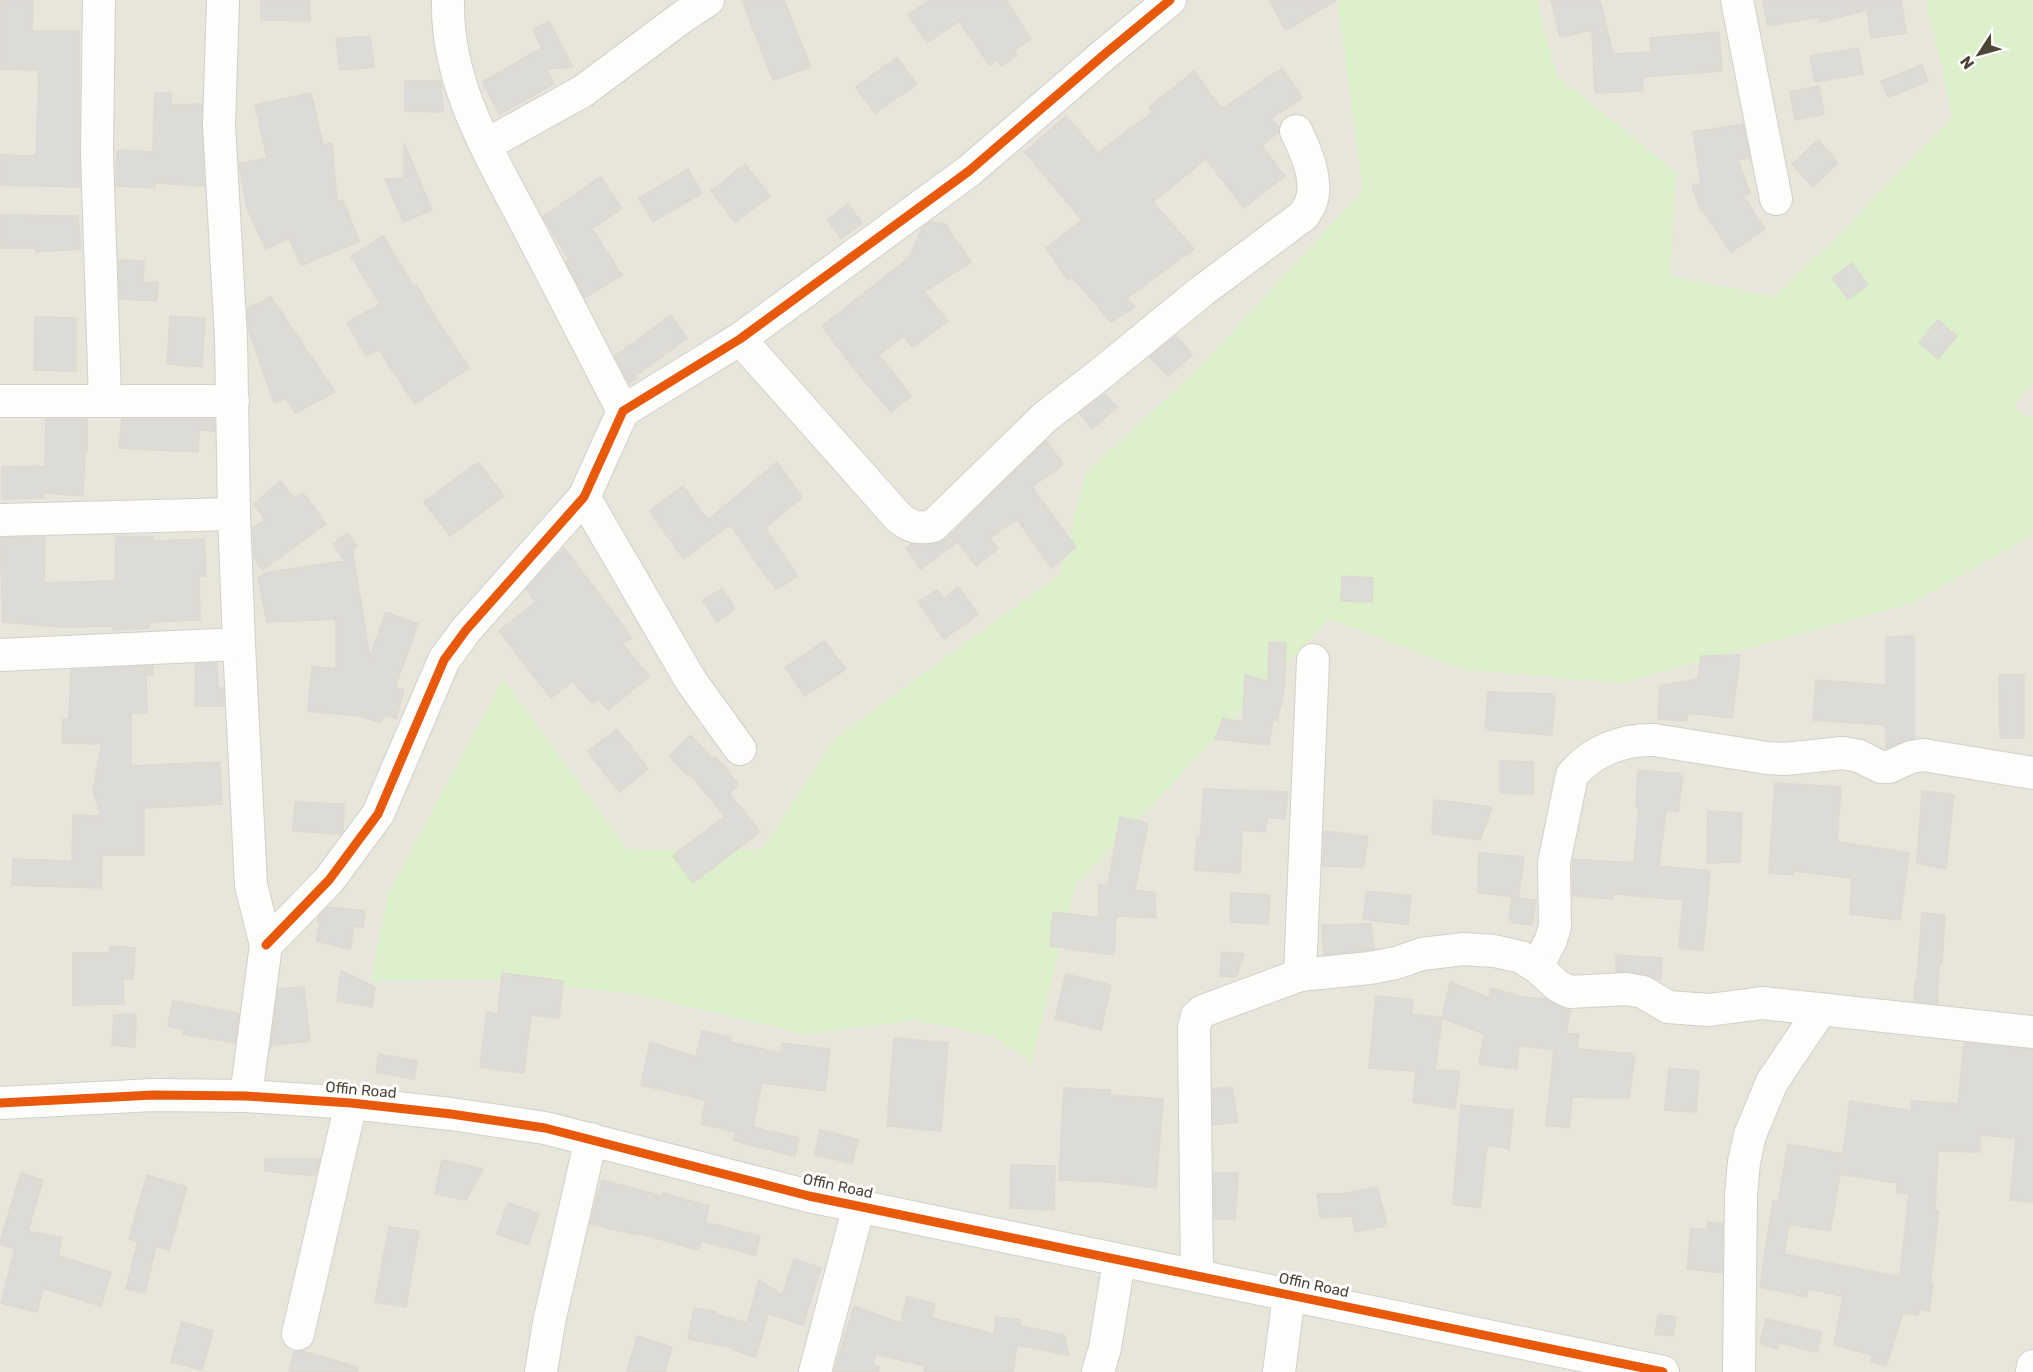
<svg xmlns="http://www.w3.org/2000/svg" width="2033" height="1372" viewBox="0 0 2033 1372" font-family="Rubik,sans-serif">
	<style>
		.residential { fill: #e8e5da }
		.green { fill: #dcf0cb }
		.building { fill: #dddbd5; stroke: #dcd9d2; stroke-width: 1.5; fill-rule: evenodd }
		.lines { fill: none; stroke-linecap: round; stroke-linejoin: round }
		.minor-casing { stroke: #d1d0ca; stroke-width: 34 }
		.minor { stroke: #fdfdfc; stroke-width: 32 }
		.cycleway-casing { stroke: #fff; stroke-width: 13 }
		.cycleway { stroke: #e8590c; stroke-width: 9 }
		.labels { text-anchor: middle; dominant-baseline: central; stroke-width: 6; stroke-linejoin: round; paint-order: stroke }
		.street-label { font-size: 15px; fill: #4c4637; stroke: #fff }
	</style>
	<rect width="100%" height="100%" fill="#f3f2ed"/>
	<g class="residential">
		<path d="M 0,0 L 1337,0 L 1363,190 L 1201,366 L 1086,473 L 1060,575 L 835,738 L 762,850 L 628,850 L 504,680 L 388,894 L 371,980 L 502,980 L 636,994 L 804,1034 L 916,1020 L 993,1036 L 1032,1062 L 1075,886 L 1329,619 L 1461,669 L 1913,603 L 2033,535 L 2033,1372 L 0,1372 Z"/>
		<path d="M 1537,0 L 1925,0 L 1953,116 L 1840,234 L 1774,297 L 1669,277 L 1676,172 L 1557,76 Z"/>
		<path d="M 2033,382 L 2033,419 L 2013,408 Z"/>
	</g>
	<path class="green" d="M 1337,0 L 1537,0 L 1557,76 L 1676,172 L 1670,276 L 1774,297 L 1840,234 L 1953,116 L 1925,0 L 2033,0 L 2033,382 L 2013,408 L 2033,419 L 2033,535 L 1913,603 L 1622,683 L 1461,669 L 1329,619 L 1075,886 L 1032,1062 L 993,1036 L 916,1020 L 804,1034 L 636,994 L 502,980 L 371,981 L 388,894 L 503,679 L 628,850 L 762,850 L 835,738 L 1059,575 L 1086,473 L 1201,366 L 1363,190 Z"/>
	<g class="building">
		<path d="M 0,0 L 33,0 L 32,31 L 79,31 L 80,187 L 0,185 L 0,155 L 36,156 L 39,83 L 38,70 L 0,69 Z"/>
		<path d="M 261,0 L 309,0 L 310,21 L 261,20 Z"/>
		<path d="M 742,0 L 784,0 L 811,67 L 773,80 Z"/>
		<path d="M 930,0 L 1006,0 L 1031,39 L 1014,50 L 1017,55 L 1002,66 L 997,60 L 990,66 L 959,21 L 927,43 L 908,15 Z"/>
		<path d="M 1269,0 L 1337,0 L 1286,30 Z"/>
		<path d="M 1551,0 L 1600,0 L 1613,54 L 1651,52 L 1650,38 L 1719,32 L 1722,71 L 1642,77 L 1643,91 L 1595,93 L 1592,30 L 1560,37 Z"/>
		<path d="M 1763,0 L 1901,0 L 1906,33 L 1871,38 L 1867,10 L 1820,22 L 1819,17 L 1768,26 Z"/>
		<path d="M 549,21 L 573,67 L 546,69 L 554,84 L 500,114 L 482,82 L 542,48 L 533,30 Z"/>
		<path d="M 370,36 L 374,67 L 340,70 L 336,39 Z"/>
		<path d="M 1858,48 L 1863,74 L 1815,82 L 1810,56 Z"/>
		<path d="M 897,57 L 917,84 L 875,113 L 856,87 Z"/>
		<path d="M 1922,65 L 1928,82 L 1888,97 L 1881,81 Z"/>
		<path d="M 1282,68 L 1302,98 L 1271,118 L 1279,127 L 1278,132 L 1262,146 L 1285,176 L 1244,208 L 1206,159 L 1153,202 L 1194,249 L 1127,298 L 1135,307 L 1111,322 L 1072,277 L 1068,280 L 1046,248 L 1082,220 L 1025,152 L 1066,116 L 1098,153 L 1153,112 L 1149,107 L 1194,71 L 1222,109 Z"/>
		<path d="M 405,81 L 441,81 L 443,112 L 405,111 Z"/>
		<path d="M 1819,86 L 1824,114 L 1795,120 L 1790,92 Z"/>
		<path d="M 155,93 L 171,93 L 171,105 L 202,104 L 204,186 L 155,183 L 155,188 L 116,186 L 117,150 L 153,152 Z"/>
		<path d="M 311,93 L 323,145 L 332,143 L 337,203 L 343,200 L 359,241 L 301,266 L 289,238 L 266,249 L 247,208 L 239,164 L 267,158 L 255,105 Z"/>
		<path d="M 1743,124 L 1750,158 L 1738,160 L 1750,193 L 1743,196 L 1765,229 L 1731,252 L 1703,210 L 1701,211 L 1692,186 L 1701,183 L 1693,132 Z"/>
		<path d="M 1818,140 L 1838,163 L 1813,187 L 1792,164 Z"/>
		<path d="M 404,143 L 432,210 L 403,222 L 385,179 L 404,178 Z"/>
		<path d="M 745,164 L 770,196 L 735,222 L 711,191 Z"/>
		<path d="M 688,169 L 702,193 L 653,222 L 639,198 Z"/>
		<path d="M 600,177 L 622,208 L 592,229 L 622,275 L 585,298 L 566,262 L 569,260 L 543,217 Z"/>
		<path d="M 848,204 L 862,223 L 841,239 L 827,220 Z"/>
		<path d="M 0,215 L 78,216 L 81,249 L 36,252 L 36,248 L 0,248 Z"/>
		<path d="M 930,222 L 945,224 L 971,262 L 924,292 L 948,321 L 913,347 L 903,336 L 879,355 L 911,396 L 891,412 L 854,369 L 822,326 L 909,258 L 922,228 Z"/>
		<path d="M 383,236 L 413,286 L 416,284 L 438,322 L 469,368 L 415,404 L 378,349 L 366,356 L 347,323 L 380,304 L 351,256 Z"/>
		<path d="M 118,260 L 144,261 L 143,283 L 158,282 L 157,301 L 120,299 Z"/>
		<path d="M 1852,263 L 1868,285 L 1848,299 L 1832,278 Z"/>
		<path d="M 271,297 L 335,392 L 295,413 L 286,398 L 274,403 L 249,331 L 247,309 Z"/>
		<path d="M 671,315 L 687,338 L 635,376 L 637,378 L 629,383 L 615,356 Z"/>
		<path d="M 170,316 L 205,318 L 202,367 L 167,364 Z"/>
		<path d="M 35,317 L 76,318 L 76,371 L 34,370 Z"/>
		<path d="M 1938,320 L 1957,336 L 1938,359 L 1919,343 Z"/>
		<path d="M 1176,336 L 1192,355 L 1168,376 L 1150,357 Z"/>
		<path d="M 1105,394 L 1117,407 L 1092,429 L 1079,413 Z"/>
		<path d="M 46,419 L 87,419 L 87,452 L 85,452 L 83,496 L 44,493 L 44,498 L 2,499 L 2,467 L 45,466 Z"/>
		<path d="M 122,419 L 214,419 L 215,431 L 199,430 L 198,452 L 119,448 Z"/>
		<path d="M 1046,441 L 1063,464 L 1032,487 L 1076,547 L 1051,568 L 1017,519 L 990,538 L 998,549 L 976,566 L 958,542 L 921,569 L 906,548 L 912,544 L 936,544 L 946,539 Z"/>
		<path d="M 478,462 L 504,496 L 450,536 L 424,502 Z"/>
		<path d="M 777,462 L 802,497 L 765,528 L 798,576 L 776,590 L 730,525 L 684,559 L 649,511 L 683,486 L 708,520 Z"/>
		<path d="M 280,481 L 295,499 L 303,493 L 326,524 L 262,570 L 254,557 L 253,528 L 265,520 L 254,504 Z"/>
		<path d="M 347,533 L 357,546 L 352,549 L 370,657 L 386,612 L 418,624 L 395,687 L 404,690 L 396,718 L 383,715 L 381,723 L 360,716 L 308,711 L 312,666 L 336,669 L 336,619 L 267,622 L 258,577 L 265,575 L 263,573 L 345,561 L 333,544 Z"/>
		<path d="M 116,536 L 153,537 L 153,541 L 204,539 L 206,576 L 199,576 L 200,620 L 149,622 L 149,628 L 113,630 L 113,626 L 62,627 L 3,622 L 0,538 L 45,537 L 44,583 L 115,581 Z"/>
		<path d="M 564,548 L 632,638 L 623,644 L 649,677 L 608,710 L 599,699 L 592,704 L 573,681 L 551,698 L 499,631 L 536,602 L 526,589 Z"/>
		<path d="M 1342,576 L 1373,578 L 1372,602 L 1341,601 Z"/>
		<path d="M 958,587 L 978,614 L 944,639 L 918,602 L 937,590 L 944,599 Z"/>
		<path d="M 722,588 L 735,609 L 717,622 L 703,601 Z"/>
		<path d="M 1914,636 L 1914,738 L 1886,748 L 1886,725 L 1813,720 L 1816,680 L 1886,685 L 1886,637 Z"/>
		<path d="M 824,641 L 846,669 L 805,696 L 785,668 Z"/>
		<path d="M 1269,642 L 1286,643 L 1284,691 L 1277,721 L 1273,719 L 1269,745 L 1215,739 L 1223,718 L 1243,722 L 1245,675 L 1268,681 Z"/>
		<path d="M 1740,655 L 1732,718 L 1688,713 L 1687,721 L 1658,719 L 1660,686 L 1698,679 L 1701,656 Z"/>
		<path d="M 217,663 L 218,688 L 223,688 L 224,706 L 195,706 L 196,664 Z"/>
		<path d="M 153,666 L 153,675 L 146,675 L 147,713 L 131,713 L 131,766 L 220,762 L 222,804 L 144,808 L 144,855 L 102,855 L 101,888 L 12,885 L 13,859 L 72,861 L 73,815 L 101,816 L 93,790 L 102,744 L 62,743 L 63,719 L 69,719 L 71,670 Z"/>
		<path d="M 1999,675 L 2024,675 L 2024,738 L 2000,738 Z"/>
		<path d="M 1488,692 L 1555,694 L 1552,735 L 1485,730 Z"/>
		<path d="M 617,729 L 648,769 L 619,792 L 588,751 Z"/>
		<path d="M 691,735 L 713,759 L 716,757 L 739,785 L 729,793 L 760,832 L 693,883 L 673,856 L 725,816 L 689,773 L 687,775 L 669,756 Z"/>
		<path d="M 1500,761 L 1533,762 L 1533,794 L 1500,793 Z"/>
		<path d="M 1638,770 L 1683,774 L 1678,811 L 1666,810 L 1659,866 L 1710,871 L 1703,951 L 1679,948 L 1683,900 L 1614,894 L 1613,899 L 1573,896 L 1573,859 L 1634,863 L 1639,808 L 1636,807 Z"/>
		<path d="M 1775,783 L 1841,787 L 1837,842 L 1909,853 L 1900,920 L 1850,914 L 1852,878 L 1794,871 L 1794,875 L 1769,873 Z"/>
		<path d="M 1204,789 L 1288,792 L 1285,819 L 1268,817 L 1265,832 L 1242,830 L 1240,873 L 1195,870 L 1197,837 L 1200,838 Z"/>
		<path d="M 1922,791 L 1954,795 L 1946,869 L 1917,863 Z"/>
		<path d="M 1434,800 L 1492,807 L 1480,840 L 1432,834 Z"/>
		<path d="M 295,802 L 344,804 L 343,832 L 341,834 L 293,831 Z"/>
		<path d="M 1708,811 L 1742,813 L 1740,862 L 1707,863 Z"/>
		<path d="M 1120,817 L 1148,823 L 1135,890 L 1155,893 L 1156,918 L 1116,916 L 1114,955 L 1050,946 L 1053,912 L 1099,918 L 1099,884 L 1108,885 Z"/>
		<path d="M 1324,831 L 1368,837 L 1363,867 L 1323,866 Z"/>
		<path d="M 1479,853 L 1524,857 L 1518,898 L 1536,900 L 1532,925 L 1509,922 L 1512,897 L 1478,892 Z"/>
		<path d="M 1367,891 L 1411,896 L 1408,925 L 1363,919 Z"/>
		<path d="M 1231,893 L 1270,895 L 1268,924 L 1230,922 Z"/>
		<path d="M 328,907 L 365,911 L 363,927 L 354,926 L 350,949 L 316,941 L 320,922 L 317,921 L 318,917 Z"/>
		<path d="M 1922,913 L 1945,915 L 1942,963 L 1939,963 L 1937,1004 L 1914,1001 L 1915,982 L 1917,982 Z"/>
		<path d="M 1371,924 L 1374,949 L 1324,955 L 1322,925 Z"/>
		<path d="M 110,946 L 135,948 L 133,979 L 123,979 L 124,1004 L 73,1005 L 73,953 L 109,953 Z"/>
		<path d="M 1222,952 L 1244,954 L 1236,977 L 1220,976 Z"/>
		<path d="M 1616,955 L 1662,958 L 1661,980 L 1646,974 L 1616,972 Z"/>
		<path d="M 341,971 L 375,987 L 372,1007 L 337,1001 Z"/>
		<path d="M 502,973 L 563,981 L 559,1018 L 531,1015 L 524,1073 L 480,1067 L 487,1012 L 498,1014 Z"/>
		<path d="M 1066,974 L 1111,985 L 1101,1030 L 1055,1019 Z"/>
		<path d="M 1450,982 L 1489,998 L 1491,988 L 1522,997 L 1546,999 L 1562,1008 L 1570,1010 L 1566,1034 L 1579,1034 L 1577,1049 L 1635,1054 L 1629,1098 L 1572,1097 L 1569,1128 L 1546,1125 L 1554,1050 L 1519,1045 L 1517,1069 L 1479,1064 L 1484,1034 L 1442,1018 Z"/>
		<path d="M 304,987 L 310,1041 L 272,1045 L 270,1050 L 278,989 Z"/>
		<path d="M 1376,996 L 1413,1000 L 1411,1014 L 1442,1018 L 1435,1070 L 1460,1071 L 1455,1109 L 1413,1102 L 1416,1071 L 1369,1068 Z"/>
		<path d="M 173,1001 L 239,1013 L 235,1043 L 183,1034 L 184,1029 L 168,1026 Z"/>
		<path d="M 136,1014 L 135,1047 L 112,1045 L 114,1015 Z"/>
		<path d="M 702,1031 L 731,1037 L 730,1042 L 781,1053 L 782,1043 L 830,1049 L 825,1091 L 762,1083 L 753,1127 L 799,1138 L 795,1156 L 734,1141 L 736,1132 L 701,1124 L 706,1100 L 641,1085 L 650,1042 L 696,1057 Z"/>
		<path d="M 894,1038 L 948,1043 L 941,1131 L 887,1126 Z"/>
		<path d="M 1964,1043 L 2033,1050 L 2033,1202 L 2010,1200 L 2016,1138 L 1980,1135 L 1980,1152 L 1938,1151 L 1935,1210 L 1939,1211 L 1930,1284 L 1933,1284 L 1929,1311 L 1919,1309 L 1918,1315 L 1903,1313 L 1886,1366 L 1871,1361 L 1873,1355 L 1834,1345 L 1843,1296 L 1808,1289 L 1807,1297 L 1760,1287 L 1773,1201 L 1778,1202 L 1788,1144 L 1843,1154 L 1850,1101 L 1911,1111 L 1912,1101 L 1958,1104 ZM 1840,1174 L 1897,1183 L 1897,1193 L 1909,1194 L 1900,1277 L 1784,1254 L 1789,1224 L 1830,1231 Z"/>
		<path d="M 379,1054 L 417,1061 L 414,1079 L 376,1072 Z"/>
		<path d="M 1669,1068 L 1699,1071 L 1696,1112 L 1665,1110 Z"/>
		<path d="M 1232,1087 L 1238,1122 L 1213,1125 L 1213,1089 Z"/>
		<path d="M 1064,1088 L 1110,1090 L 1110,1095 L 1163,1099 L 1156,1188 L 1110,1182 L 1059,1180 Z"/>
		<path d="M 1461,1105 L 1513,1110 L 1509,1149 L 1487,1145 L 1480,1208 L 1453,1204 Z"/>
		<path d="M 820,1130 L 858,1139 L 852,1163 L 815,1155 Z"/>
		<path d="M 265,1159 L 320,1159 L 315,1176 L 265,1171 Z"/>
		<path d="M 442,1160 L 483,1169 L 466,1200 L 435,1194 Z"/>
		<path d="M 1011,1165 L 1055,1166 L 1054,1210 L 1010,1208 Z"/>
		<path d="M 21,1173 L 43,1180 L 28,1231 L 62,1238 L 58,1256 L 111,1272 L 101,1306 L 43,1288 L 37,1312 L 1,1303 L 15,1249 L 0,1244 L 0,1242 Z"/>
		<path d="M 1214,1173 L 1238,1173 L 1235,1220 L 1214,1218 Z"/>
		<path d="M 147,1175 L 187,1187 L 169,1250 L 156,1246 L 145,1293 L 126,1289 L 138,1241 L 129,1239 Z"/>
		<path d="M 602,1180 L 662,1196 L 663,1193 L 709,1206 L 705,1222 L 760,1236 L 755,1255 L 701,1241 L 698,1250 L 638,1233 L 638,1235 L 590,1224 Z"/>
		<path d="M 1377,1187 L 1387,1226 L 1355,1232 L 1352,1216 L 1320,1218 L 1317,1194 L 1342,1194 Z"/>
		<path d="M 508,1203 L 539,1214 L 528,1245 L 497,1234 Z"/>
		<path d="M 1708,1222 L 1723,1224 L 1722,1273 L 1687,1269 L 1691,1228 L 1707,1230 Z"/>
		<path d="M 389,1227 L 419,1231 L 406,1307 L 375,1302 Z"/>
		<path d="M 794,1259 L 821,1268 L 803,1325 L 768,1313 L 756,1357 L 733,1350 L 734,1348 L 688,1339 L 694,1308 L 716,1312 L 716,1314 L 747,1323 L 759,1280 L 782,1295 Z"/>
		<path d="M 907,1297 L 935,1304 L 932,1318 L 994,1334 L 996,1317 L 1020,1320 L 1020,1326 L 1064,1335 L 1069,1355 L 1017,1345 L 1013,1372 L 924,1372 L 925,1366 L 876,1354 L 873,1365 L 879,1367 L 878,1372 L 834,1372 L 854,1306 L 901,1323 Z"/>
		<path d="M 1658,1315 L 1676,1317 L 1673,1336 L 1655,1334 Z"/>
		<path d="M 1766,1319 L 1822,1332 L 1817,1352 L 1779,1343 L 1777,1349 L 1760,1344 Z"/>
		<path d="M 182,1322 L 213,1331 L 202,1370 L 171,1362 Z"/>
		<path d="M 637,1336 L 672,1347 L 665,1372 L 627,1372 Z"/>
		<path d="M 302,1351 L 358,1367 L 358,1372 L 289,1372 L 294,1352 Z"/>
	</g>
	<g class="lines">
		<g class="minor-casing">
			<g id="minor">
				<path d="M 99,0 L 97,152 L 105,400"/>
				<path d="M 223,0 L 219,125 L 231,338 L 234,514 L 239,644 L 251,885 L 266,945 L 246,1096"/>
				<path d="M 448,0 C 446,85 491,156 529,229 C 560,290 592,350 623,411"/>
				<path d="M 1737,0 L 1776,199"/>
				<path d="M 486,145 L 583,91 L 681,18 L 708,0"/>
				<path d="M 740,339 L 899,518 C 911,527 917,529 933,526 L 1045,417 L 1098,376 L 1202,291 L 1304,215 C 1306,211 1310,206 1311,202 C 1319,181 1305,149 1296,131"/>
				<path d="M 0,401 L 233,401"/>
				<path d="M 584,497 L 691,681 L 740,749"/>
				<path d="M 0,520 L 234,514"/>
				<path d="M 0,655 L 239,644"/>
				<path d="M 266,945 L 329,880 L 378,814 L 444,660 L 466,630 L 584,497 L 623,411 L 740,339 L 969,171 L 1106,53 L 1170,0"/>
				<path d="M 1537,967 L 1551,940 L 1555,926 L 1554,863 L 1572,775 C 1592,751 1623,739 1654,740 L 1767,758 L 1784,759 L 1843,753 L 1859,756 L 1881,767 L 1889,767 L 1911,757 L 1923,755 L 2033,773"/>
				<path d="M 1300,975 L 1313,660"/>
				<path d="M 0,1103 L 153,1095 L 246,1096 L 351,1103 L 451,1114 L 545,1128 L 809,1196 L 1663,1372"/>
				<path d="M 1197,1276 L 1194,1028 L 1197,1016 L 1203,1011 L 1300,975 L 1370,968 L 1396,963 L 1422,954 L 1464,949 L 1494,951 L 1521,957 L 1537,967 L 1558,986 L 1570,992 L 1626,989 L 1643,992 L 1668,1007 L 1709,1010 L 1762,1003 L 2033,1032"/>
				<path d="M 298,1334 L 351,1103"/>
				<path d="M 541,1372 L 549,1322 L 591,1139"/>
				<path d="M 815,1372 L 859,1206"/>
				<path d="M 1098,1372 L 1105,1348 L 1119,1261"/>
				<path d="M 1279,1372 L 1289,1295"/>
				<path d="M 1739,1372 L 1741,1195 L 1744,1162 L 1750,1135 L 1772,1082 L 1821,1009"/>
				<path d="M 2032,1372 L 2033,1366"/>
			</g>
		</g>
		<use href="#minor" class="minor"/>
		<g class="cycleway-casing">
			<g id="cycleway">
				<path d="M 266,945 L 329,880 L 378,814 L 444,660 L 466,630 L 584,497 L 623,411 L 740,339 L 969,171 L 1106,53 L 1170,0"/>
				<path d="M 0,1103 L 153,1095 L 246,1096 L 351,1103 L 451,1114 L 545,1128 L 809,1196 L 1663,1372"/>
			</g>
		</g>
		<use href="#cycleway" class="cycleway"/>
	</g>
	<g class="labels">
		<g class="street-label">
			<text transform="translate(361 1090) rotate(5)">Offin Road</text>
			<text transform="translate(838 1186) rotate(12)">Offin Road</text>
			<text transform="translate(1314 1285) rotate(12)">Offin Road</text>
		</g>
	</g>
	<g transform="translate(1979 54) rotate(234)" stroke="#ffffff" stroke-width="4.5" paint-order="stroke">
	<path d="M0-4.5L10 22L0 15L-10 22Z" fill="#4c4637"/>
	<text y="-9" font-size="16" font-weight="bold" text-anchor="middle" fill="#4c4637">N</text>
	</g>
</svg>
